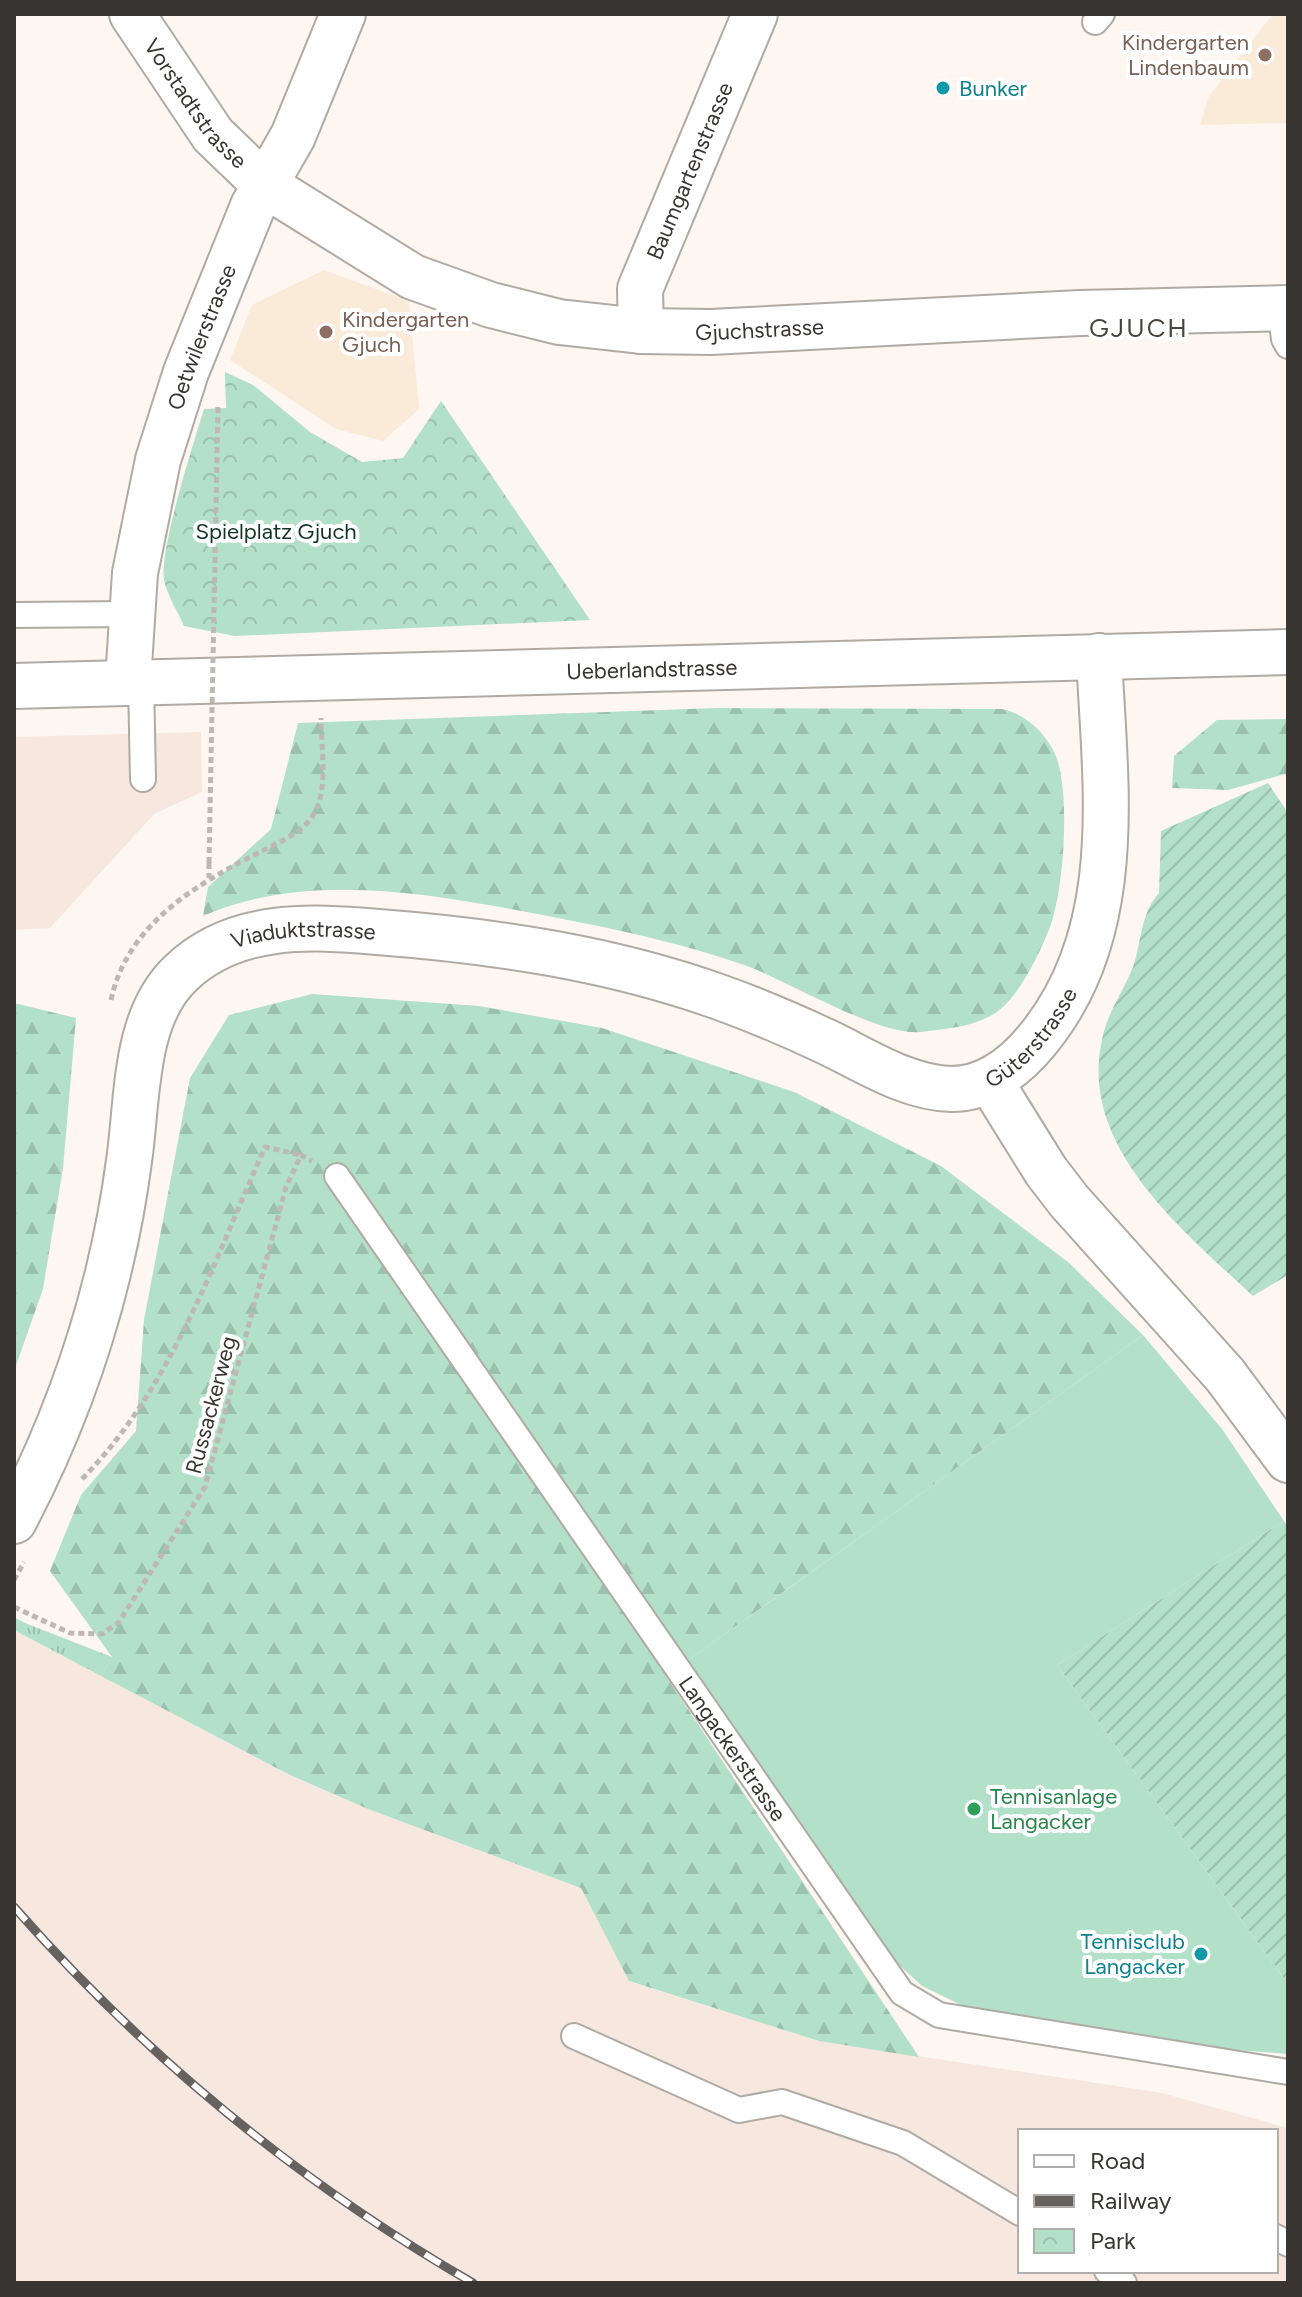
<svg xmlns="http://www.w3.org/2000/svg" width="1302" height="2297" viewBox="0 0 1302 2297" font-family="Figtree,sans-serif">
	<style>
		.built { fill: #f6e8df; fill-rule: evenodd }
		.education { fill: #faebd8 }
		.grass { fill: url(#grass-tufts) }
		.forest { fill: url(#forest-firs) }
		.park { fill: url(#park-crowns) }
		.garden { fill: url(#garden-furrows) }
		.pitch { fill: #b2e0c9 }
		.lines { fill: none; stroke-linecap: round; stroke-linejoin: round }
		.service-casing { stroke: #b0aaa5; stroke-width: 28 }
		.minor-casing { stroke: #b0aaa5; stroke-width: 48 }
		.tertiary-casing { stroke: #b0aaa5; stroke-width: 48 }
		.primary-casing { stroke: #b0aaa5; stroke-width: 48 }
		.path { stroke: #beb8b4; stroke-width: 5; stroke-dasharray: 6 4; stroke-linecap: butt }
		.service { stroke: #fff; stroke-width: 24 }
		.minor { stroke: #fff; stroke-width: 44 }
		.tertiary { stroke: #fff; stroke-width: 44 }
		.primary { stroke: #fff; stroke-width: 44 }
		.rail-casing { stroke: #66625f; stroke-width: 9 }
		.rail { stroke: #fff; stroke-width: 6; stroke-dasharray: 18; stroke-linecap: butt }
		.path-bridge { stroke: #beb8b4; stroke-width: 5; stroke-dasharray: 6 4; stroke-linecap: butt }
		.education-dot { fill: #8d6e63; stroke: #fff; stroke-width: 3 }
		.culture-dot { fill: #0f9aa8; stroke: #fff; stroke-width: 3 }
		.leisure-dot { fill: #2e9e5b; stroke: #fff; stroke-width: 3 }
		.labels { text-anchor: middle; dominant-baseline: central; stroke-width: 8; stroke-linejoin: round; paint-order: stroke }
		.education-label { font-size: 22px; fill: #785e54; stroke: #fff; text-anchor: end }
		.culture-label { font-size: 22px; fill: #0d838f; stroke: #fff; text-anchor: start }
		.street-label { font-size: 22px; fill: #383533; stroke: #fff }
		.park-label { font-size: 22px; fill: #0f3425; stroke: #fff }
		.leisure-label { font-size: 22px; fill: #27864d; stroke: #fff; text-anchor: start }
		.quarter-label { font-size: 26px; letter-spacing: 2px; fill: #4a4441; stroke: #fff }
	</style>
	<defs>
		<pattern id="grass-tufts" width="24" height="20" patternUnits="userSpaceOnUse" patternTransform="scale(2)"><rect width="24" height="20" fill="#b2e0c9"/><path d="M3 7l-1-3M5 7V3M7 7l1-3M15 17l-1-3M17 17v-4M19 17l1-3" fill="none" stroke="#9ac1ad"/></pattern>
		<pattern id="forest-firs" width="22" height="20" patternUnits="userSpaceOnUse" patternTransform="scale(2)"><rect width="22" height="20" fill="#b2e0c9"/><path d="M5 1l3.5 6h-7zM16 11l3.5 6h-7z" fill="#9ac1ad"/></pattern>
		<pattern id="park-crowns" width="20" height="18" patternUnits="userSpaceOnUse" patternTransform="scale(2)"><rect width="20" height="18" fill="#b2e0c9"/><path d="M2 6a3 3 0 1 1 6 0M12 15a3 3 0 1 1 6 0" fill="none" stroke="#9ac1ad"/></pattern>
		<pattern id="garden-furrows" width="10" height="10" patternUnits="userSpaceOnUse" patternTransform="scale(2)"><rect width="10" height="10" fill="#b2e0c9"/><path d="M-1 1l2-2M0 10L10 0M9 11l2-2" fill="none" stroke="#9ac1ad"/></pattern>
	</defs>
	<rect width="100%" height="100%" fill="#fdf6f1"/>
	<g class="built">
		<path d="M 201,732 L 202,792 L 154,814 L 50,928 L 14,930 L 14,737 Z"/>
		<path d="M 14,1630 L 290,1775 L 368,1809 L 581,1888 L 630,1982 L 819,2041 L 1162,2093 L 1288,2128 L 1288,2283 L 14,2283 ZM 1020,2131 L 1276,2131 L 1276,2271 L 1020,2271 Z"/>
	</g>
	<g class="education">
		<path d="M 1273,14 L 1288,14 L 1288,123 L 1200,125 L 1209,96 Z"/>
		<path d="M 324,270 L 409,301 L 419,409 L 383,441 L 336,429 L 230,360 L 252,305 Z"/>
	</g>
	<path class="grass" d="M 14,1617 L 25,1623 L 112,1657 L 101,1676 L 14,1630 Z"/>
	<g class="forest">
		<path d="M 717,708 L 1002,709 C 1025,714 1045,732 1055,754 C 1071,790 1064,890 1050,927 C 1040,952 1024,986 1005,1005 C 985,1026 947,1029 920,1032 C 879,1036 790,982 747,966 C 682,943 615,929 548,916 C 437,895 310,869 203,916 L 208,887 L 271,829 L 298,723 Z"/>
		<path d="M 1288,719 L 1288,778 L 1285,774 L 1228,790 L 1172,788 L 1174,756 L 1217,720 Z"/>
		<path d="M 312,994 L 479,1006 L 602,1028 L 794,1092 L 941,1166 L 1068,1262 L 1143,1335 L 666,1676 L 919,2057 L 819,2041 L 629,1981 L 581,1888 L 368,1809 L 290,1775 L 101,1676 L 112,1657 L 50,1571 L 81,1495 L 136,1431 L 144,1320 L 190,1078 L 229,1015 Z"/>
		<path d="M 14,1003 L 76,1018 L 63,1168 L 43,1289 L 14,1371 Z"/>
	</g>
	<path class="park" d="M 225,372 L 253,385 L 310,432 L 362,462 L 403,458 L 441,401 L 590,620 L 235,636 L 184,626 C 178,612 167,595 164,580 C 159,550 194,442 204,409 L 226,408 Z"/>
	<g class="garden">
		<path d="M 1268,783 L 1288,813 L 1288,1275 L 1253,1296 C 1184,1231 1078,1147 1102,1040 C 1107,1013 1123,992 1133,967 C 1142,941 1140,914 1159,893 L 1161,831 Z"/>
		<path d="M 1284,1521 L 1288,1527 L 1288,1984 L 1057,1665 Z"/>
	</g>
	<path class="pitch" d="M 1143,1335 L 1222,1429 L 1284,1521 L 1057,1665 L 1288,1984 L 1288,2054 L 1223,2049 L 967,2008 L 922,1986 L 885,1952 L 687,1661 Z"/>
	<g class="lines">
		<g class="service-casing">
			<g id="service">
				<path d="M 1095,22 L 1102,14"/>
				<path d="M 1280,308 L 1284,339 L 1288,346"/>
				<path d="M 14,615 L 132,614"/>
				<path d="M 141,681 L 143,779"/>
				<path id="s1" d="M 337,1176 L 902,1993 L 939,2015 L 1288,2072"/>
				<path d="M 574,2036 L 739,2110 L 782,2102 L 903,2143 L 1020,2213"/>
				<path d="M 1276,2237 L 1288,2244"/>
				<path d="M 1107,2271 L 1124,2283"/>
			</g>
		</g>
		<g class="minor-casing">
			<g id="minor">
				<path id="s2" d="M 132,14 L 213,135 L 265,185 L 413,277 L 491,305 L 559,322 L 641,331 L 711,332 L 1080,313 L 1288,308"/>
				<path id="s3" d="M 641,331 L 640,289 L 755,14"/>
				<path id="s4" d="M 128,681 L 135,573 L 158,460 L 186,372 L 253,206 L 293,136 L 343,14"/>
				<path d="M 990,1081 L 1046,1171 L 1069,1201 L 1225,1375 L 1288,1460"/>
			</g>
		</g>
		<g class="tertiary-casing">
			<g id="tertiary">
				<path id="s5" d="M 14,1521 C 55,1443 87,1359 108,1273 C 117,1236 124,1199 129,1161 C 138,1101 133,1018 181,973 C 234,922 310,926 378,932 C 495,941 611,958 722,998 C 758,1011 793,1026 827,1042 C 865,1060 907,1088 951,1089 C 987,1089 1016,1066 1038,1039 C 1127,931 1105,785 1099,656"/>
			</g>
		</g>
		<g class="primary-casing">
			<g id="primary">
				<path id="s6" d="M 14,686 L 1288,652"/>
			</g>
		</g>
		<g class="path">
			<path d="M 209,863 L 209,878"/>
			<path d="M 111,1000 C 127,925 195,885 258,853 C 279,842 305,833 316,810 C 328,784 321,747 321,718"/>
			<path d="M 82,1479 C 171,1389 214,1261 265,1147 L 301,1155"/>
			<path d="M 14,1580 L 24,1562"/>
			<path d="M 14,1607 L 70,1633 L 102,1634 L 119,1622 L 205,1487 L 286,1187 L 301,1155 L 312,1161"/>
		</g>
		<use href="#service" class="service"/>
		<use href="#minor" class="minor"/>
		<use href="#tertiary" class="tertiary"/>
		<use href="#primary" class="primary"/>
		<g class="rail-casing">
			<path id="rail" d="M 14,1907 C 146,2057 300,2183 473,2283"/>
		</g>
		<use href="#rail" class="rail"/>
		<path class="path-bridge" d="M 209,863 L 218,405"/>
	</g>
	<g class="education-dot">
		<circle cx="1265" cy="55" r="8"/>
		<circle cx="326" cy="332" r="8"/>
	</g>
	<g class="culture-dot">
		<circle cx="943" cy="88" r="8"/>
		<circle cx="1201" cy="1954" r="8"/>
	</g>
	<circle class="leisure-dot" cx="974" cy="1809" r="8"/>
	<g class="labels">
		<g class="education-label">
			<text x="1249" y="42">Kindergarten<tspan x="1249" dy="25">Lindenbaum</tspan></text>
			<text x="342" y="319" text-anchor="start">Kindergarten<tspan x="342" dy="25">Gjuch</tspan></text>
		</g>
		<g class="culture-label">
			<text x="959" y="88">Bunker</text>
			<text x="1185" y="1941" text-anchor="end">Tennisclub<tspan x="1185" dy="25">Langacker</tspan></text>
		</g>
		<g class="street-label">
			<text stroke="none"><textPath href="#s2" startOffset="110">Vorstadtstrasse</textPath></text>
			<text stroke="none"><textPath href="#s3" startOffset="170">Baumgartenstrasse</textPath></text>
			<text stroke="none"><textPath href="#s2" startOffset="746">Gjuchstrasse</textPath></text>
			<text stroke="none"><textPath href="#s4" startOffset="354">Oetwilerstrasse</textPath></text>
			<text stroke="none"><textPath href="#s6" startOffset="638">Ueberlandstrasse</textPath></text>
			<text stroke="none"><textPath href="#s5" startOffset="712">Viaduktstrasse</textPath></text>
			<text stroke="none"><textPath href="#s5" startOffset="1486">Güterstrasse</textPath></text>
			<text transform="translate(211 1405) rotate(-75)">Russackerweg</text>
			<text stroke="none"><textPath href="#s1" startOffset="696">Langackerstrasse</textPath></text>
		</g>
		<g class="park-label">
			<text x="276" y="531">Spielplatz Gjuch</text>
		</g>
		<g class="leisure-label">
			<text x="990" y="1796">Tennisanlage<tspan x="990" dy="25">Langacker</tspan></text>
		</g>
		<g class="quarter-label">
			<text x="1139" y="328">GJUCH</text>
		</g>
	</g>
	<rect width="1302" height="2297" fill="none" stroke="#383533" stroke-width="32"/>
	<rect x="1018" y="2129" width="260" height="144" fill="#ffffff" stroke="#afaead" stroke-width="2"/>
	<rect x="1034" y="2155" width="40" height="12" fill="#ffffff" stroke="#afaead" stroke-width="2"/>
	<text x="1090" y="2169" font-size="24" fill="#383533">Road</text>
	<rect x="1034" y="2195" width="40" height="12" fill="#66625f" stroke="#afaead" stroke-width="2"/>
	<text x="1090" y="2209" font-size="24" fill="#383533">Railway</text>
	<rect x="1034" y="2229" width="40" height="24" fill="url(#park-crowns)" stroke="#afaead" stroke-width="2"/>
	<text x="1090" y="2249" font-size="24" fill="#383533">Park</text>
</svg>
